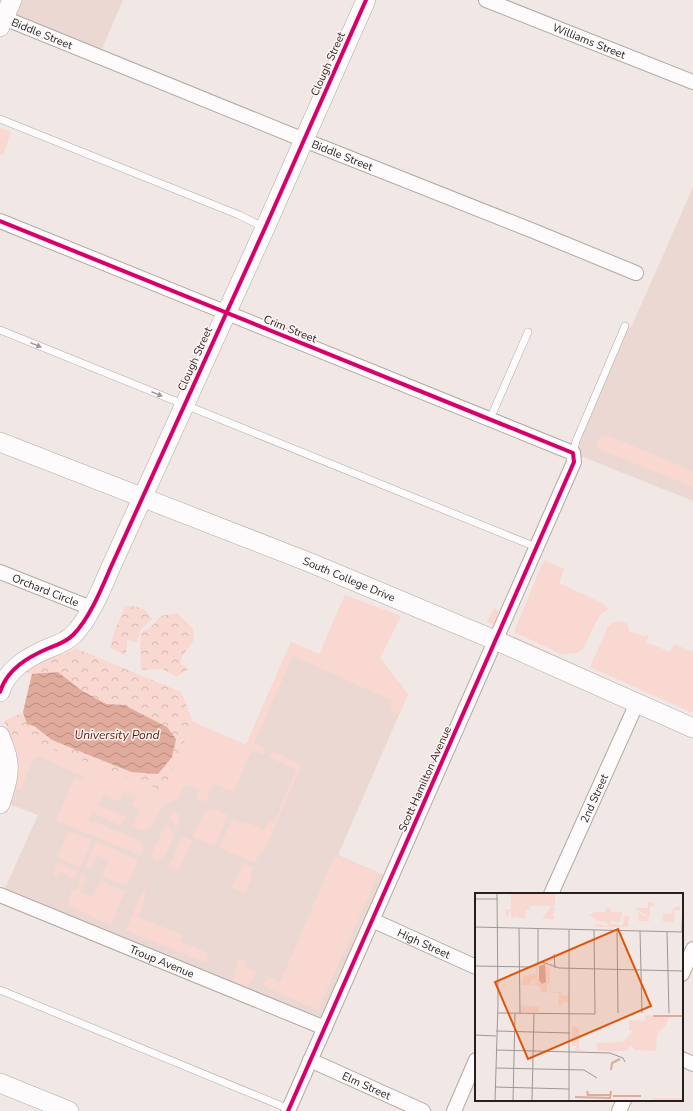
<svg xmlns="http://www.w3.org/2000/svg" width="693" height="1111" viewBox="0 0 693 1111" font-family="'Nunito Sans',sans-serif">
	<style>
		.built { fill: #ebd8d3 }
		.green { fill: #f8d8d0 }
		.forest { fill: url(#forest-crowns) }
		.water { fill: url(#water-waves) }
		.lines { fill: none; stroke-linecap: round; stroke-linejoin: round }
		.lane-casing { stroke: #b1a9a8; stroke-width: 8 }
		.street-casing { stroke: #b1a9a8; stroke-width: 16 }
		.secondary-casing { stroke: #b1a9a8; stroke-width: 20 }
		.lane { stroke: #fdfbfb; stroke-width: 7 }
		.street { stroke: #fdfbfb; stroke-width: 14 }
		.secondary { stroke: #fdfbfb; stroke-width: 19 }
		.cycleway-casing { stroke: #fef3f0; stroke-width: 6 }
		.cycleway { stroke: #d6006c; stroke-width: 4 }
		.oneway { fill: #9c9898 }
		.labels { text-anchor: middle; dominant-baseline: central; stroke-width: 3; stroke-linejoin: round; paint-order: stroke }
		.street-label { font-size: 11px; fill: #261f1e; stroke: #fef3f0 }
		.water-label { font-size: 12px; font-style: italic; fill: #5c1c0b; stroke: #fef3f0 }
		.inset-river { fill: none; stroke: #e0ab9d; stroke-width: 2 }
		.inset-road { fill: none; stroke: #a09795; stroke-width: 1 }
		.view { fill: #de560d; fill-opacity: 0.15; stroke: #de560d; stroke-width: 2 }
		.inset-edge { fill: none; stroke: #261f1e; stroke-width: 2 }
	</style>
	<defs>
		<pattern id="forest-crowns" width="20" height="18" patternUnits="userSpaceOnUse"><rect width="20" height="18" fill="#f8d8d0"/><path d="M2 6a3 3 0 1 1 6 0M12 15a3 3 0 1 1 6 0" fill="none" stroke="#d4b9b2"/></pattern>
		<pattern id="water-waves" width="16" height="10" patternUnits="userSpaceOnUse"><rect width="16" height="10" fill="#e0ab9d"/><path d="M0 5q4-4 8 0t8 0" fill="none" stroke="#b58b7f"/></pattern>
	</defs>
	<rect width="100%" height="100%" fill="#f1e7e4"/>
	<g class="built">
		<path d="M 0,0 L 123,0 L 100,53 L 1,12 Z"/>
		<path d="M 693,187 L 693,501 L 573,453 L 625,326 L 631,328 Z"/>
		<path d="M 291,642 L 408,694 L 338,855 L 391,878 L 325,1028 L 2,895 L 38,815 L 1,801 L 2,741 L 9,733 L 163,791 L 193,722 L 246,745 Z"/>
	</g>
	<g class="green">
		<path d="M 0,128 L 11,132 L 3,155 L 0,154 Z"/>
		<path d="M 607,435 L 693,471 L 693,487 L 596,448 L 600,437 Z"/>
		<path d="M 544,560 L 564,569 L 559,583 L 602,603 L 609,609 L 602,613 L 597,620 L 586,643 L 583,649 L 577,653 L 561,654 L 514,632 Z"/>
		<path d="M 345,595 L 401,616 L 380,658 L 408,694 L 399,714 L 389,710 L 393,701 L 293,656 L 254,743 L 266,749 L 263,755 L 252,750 L 233,792 L 218,785 L 213,785 L 206,801 L 202,801 L 196,799 L 200,790 L 185,785 L 177,800 C 159,804 158,813 151,828 L 142,831 L 133,826 L 140,809 L 132,805 L 135,797 L 124,792 L 119,802 L 103,795 L 98,805 L 126,817 L 121,826 L 92,812 L 89,820 L 137,839 L 141,842 L 143,848 L 140,855 L 57,821 L 58,815 L 73,781 L 77,778 L 82,781 L 84,777 L 39,756 L 33,759 L 21,790 L 11,787 L 5,737 L 9,733 L 163,791 L 193,722 L 246,745 L 291,642 L 319,654 Z"/>
		<path d="M 494,608 L 503,614 L 496,625 L 487,622 Z"/>
		<path d="M 620,621 L 627,623 L 629,631 L 643,636 L 649,635 L 646,642 L 670,652 L 674,644 L 693,652 L 693,713 L 590,667 L 608,627 L 612,623 Z"/>
		<path d="M 514,636 L 577,665 L 572,667 L 512,639 Z"/>
		<path d="M 272,751 L 302,765 L 263,853 L 260,852 L 255,863 L 219,848 L 232,819 L 242,824 L 243,821 L 265,830 L 269,820 L 274,822 L 296,770 L 269,757 Z"/>
		<path d="M 215,809 L 228,815 L 215,846 L 193,837 L 204,812 Z"/>
		<path d="M 172,811 L 176,811 L 180,814 L 177,828 L 169,817 Z"/>
		<path d="M 166,823 L 175,834 L 163,859 L 157,861 L 154,859 L 152,854 Z"/>
		<path d="M 68,831 L 92,840 L 80,868 L 57,857 Z"/>
		<path d="M 182,836 L 192,840 L 178,871 L 169,867 Z"/>
		<path d="M 96,841 L 138,860 L 127,886 L 102,877 L 109,860 L 96,855 L 90,870 L 85,868 Z"/>
		<path d="M 335,855 L 379,873 L 318,1010 L 263,986 L 268,977 L 280,982 Z"/>
		<path d="M 57,863 L 78,871 L 75,879 L 59,872 L 57,877 L 53,875 Z"/>
		<path d="M 243,863 L 253,867 L 250,875 L 252,877 L 245,894 L 232,888 Z"/>
		<path d="M 82,874 L 87,876 L 80,892 L 93,897 L 101,881 L 125,891 L 111,925 L 67,905 L 72,890 L 76,890 Z"/>
		<path d="M 144,888 L 147,893 L 138,917 L 183,935 L 180,941 L 206,952 L 208,956 L 206,963 L 126,930 Z"/>
		<path d="M 238,959 L 246,962 L 245,967 L 257,972 L 246,988 L 233,983 Z"/>
	</g>
	<g class="forest">
		<path d="M 125,606 C 140,607 143,606 152,619 L 141,629 L 137,642 L 127,640 L 126,655 L 110,648 L 114,632 L 121,617 Z"/>
		<path d="M 177,613 L 193,629 L 194,640 L 181,658 L 181,664 L 188,669 L 177,677 L 163,669 L 141,670 L 140,642 L 142,632 L 151,627 L 161,616 Z"/>
		<path d="M 75,648 L 181,692 L 193,722 L 163,791 L 9,733 L 4,721 L 23,712 L 27,724 L 34,726 L 52,740 L 131,772 L 124,705 L 106,705 L 81,690 L 58,672 L 32,674 L 24,672 L 49,657 L 67,653 Z"/>
	</g>
	<path class="water" d="M 58,672 L 81,690 L 106,704 L 124,705 L 167,727 L 176,739 L 172,757 L 158,774 L 131,772 L 52,740 L 34,726 L 27,724 L 23,712 L 32,674 Z"/>
	<g class="lines">
		<g class="lane-casing">
			<g id="lane">
				<path d="M 0,119 L 239,215 L 265,228"/>
				<path d="M 0,330 L 536,547"/>
				<path d="M 490,419 L 528,332"/>
				<path d="M 573,453 L 576,441 L 625,326"/>
				<path d="M 0,990 L 289,1109"/>
			</g>
		</g>
		<g class="street-casing">
			<g id="street">
				<path id="s1" d="M 486,0 L 693,82"/>
				<path id="s2" d="M 4,18 L 304,140 L 536,232 L 636,273"/>
				<path d="M 0,221 L 573,453 L 574,462 L 288,1111"/>
				<path id="s3" d="M 0,572 L 91,608"/>
				<path id="s4" d="M 551,894 L 637,703"/>
				<path id="s5" d="M 0,895 L 325,1028"/>
				<path id="s6" d="M 372,920 L 476,967"/>
				<path d="M 682,974 L 693,949"/>
				<path d="M 682,1059 L 693,1064"/>
				<path id="s7" d="M 310,1060 L 423,1111"/>
				<path d="M 454,1111 L 476,1060"/>
				<path d="M 619,1111 L 624,1100"/>
			</g>
		</g>
		<g class="secondary-casing">
			<g id="secondary">
				<path d="M 0,27 L 12,0"/>
				<path id="s8" d="M 0,442 L 311,563 L 504,644 L 693,728"/>
				<path d="M 0,692 C 7,669 28,657 49,648 C 57,645 66,642 73,635 C 89,619 101,590 110,569 L 265,228 L 366,0"/>
				<path d="M 0,736 C 2,743 6,750 7,757 C 11,773 5,789 0,804"/>
				<path d="M 0,1083 L 69,1111"/>
			</g>
		</g>
		<use href="#lane" class="lane"/>
		<use href="#street" class="street"/>
		<use href="#secondary" class="secondary"/>
		<g class="cycleway-casing">
			<g id="cycleway">
				<path d="M 0,221 L 573,453 L 574,462 L 288,1111"/>
				<path d="M 0,692 C 7,669 28,657 49,648 C 57,645 66,642 73,635 C 89,619 101,590 110,569 L 265,228 L 366,0"/>
			</g>
		</g>
		<use href="#cycleway" class="cycleway"/>
	</g>
	<defs><path id="oneway-solid" d="M-6-.8H1V-3.2L6.5 0L1 3.2V.8H-6Z"/></defs>
	<g class="oneway">
		<use href="#oneway-solid" transform="translate(36 345) rotate(22)"/>
		<use href="#oneway-solid" transform="translate(157 394) rotate(22)"/>
	</g>
	<g class="labels">
		<g class="street-label">
			<text stroke="none"><textPath href="#s2" startOffset="41">Biddle Street</textPath></text>
			<text stroke="none"><textPath href="#s1" startOffset="111">Williams Street</textPath></text>
			<text transform="translate(328 64) rotate(-66)">Clough Street</text>
			<text stroke="none"><textPath href="#s2" startOffset="365">Biddle Street</textPath></text>
			<text transform="translate(290 329) rotate(22)">Crim Street</text>
			<text transform="translate(195 359) rotate(-66)">Clough Street</text>
			<text stroke="none"><textPath href="#s8" startOffset="375">South College Drive</textPath></text>
			<text stroke="none"><textPath href="#s3" startOffset="49">Orchard Circle</textPath></text>
			<text transform="translate(425 779) rotate(-66)">Scott Hamilton Avenue</text>
			<text stroke="none"><textPath href="#s4" startOffset="105">2nd Street</textPath></text>
			<text stroke="none"><textPath href="#s6" startOffset="57">High Street</textPath></text>
			<text stroke="none"><textPath href="#s5" startOffset="175">Troup Avenue</textPath></text>
			<text stroke="none"><textPath href="#s7" startOffset="62">Elm Street</textPath></text>
		</g>
		<g class="water-label">
			<text x="117" y="735">University Pond</text>
		</g>
	</g>
	<g transform="translate(475 893)">
		<rect width="208" height="208" fill="#f1e7e4"/>
		<path d="M 36,0 L 80,0 L 80,13 L 51,13 L 55,14 L 55,17 L 51,17 L 50,26 L 40,24 L 36,26 L 36,18 L 34,18 L 32,27 L 30,17 L 36,16 ZM 173,9 L 176,9 L 180,12 L 181,13 L 177,12 L 176,14 L 175,12 L 175,24 L 172,24 L 175,28 L 163,28 L 163,19 L 168,23 L 172,23 L 160,15 L 173,15 ZM 131,13 L 131,18 L 133,14 L 137,19 L 147,19 L 145,29 L 135,28 L 135,31 L 148,32 L 149,23 L 154,23 L 153,34 L 119,34 L 120,31 L 134,33 L 131,29 L 121,28 L 117,23 L 113,23 L 120,19 L 130,19 ZM 203,13 L 205,13 L 205,17 L 200,17 L 199,28 L 197,27 L 199,29 L 188,29 L 188,21 L 197,21 L 198,15 ZM 76,14 L 79,14 L 79,21 L 77,20 L 80,26 L 67,26 ZM 62,72 L 63,91 L 72,92 L 72,99 L 86,99 L 86,102 L 94,103 L 94,110 L 88,109 L 83,114 L 84,100 L 66,99 L 65,94 L 58,91 L 61,89 L 60,85 L 59,89 L 57,85 L 56,92 L 46,92 L 49,83 L 61,81 L 61,76 L 57,74 ZM 46,112 L 64,114 L 64,119 L 46,119 ZM 170,122 L 181,123 L 180,158 L 160,157 L 155,152 L 154,157 L 147,158 L 122,158 L 122,150 L 148,149 L 158,138 L 154,138 L 154,127 L 170,128 ZM 97,133 L 104,135 L 104,157 L 115,158 L 101,158 L 102,153 L 97,153 Z" fill="#f8d8d0"/>
		<path d="M 64,71 L 64,77 L 70,81 L 70,71 L 75,75 L 75,89 L 72,92 L 63,92 ZM 181,122 L 194,122 L 191,132 L 182,141 L 181,158 L 178,151 ZM 178,205 L 208,205 L 208,208 L 178,208 Z" fill="#f8d8d0"/>
		<path d="M 70,71 L 71,89 L 67,91 L 64,87 L 64,73 Z" fill="#e0ab9d"/>
		<path class="inset-river" d="M 178,123 L 208,123M 136,177 L 137,170 L 145,166M 112,198 L 113,202 L 135,202M 138,203 L 166,203M 100,204 L 135,205 L 136,198"/>
		<path class="inset-road" d="M 0,6 L 22,6M 0,34 L 208,39M 44,35 L 45,121M 63,36 L 63,70M 94,37 L 94,208M 142,37 L 143,120M 165,38 L 167,120M 192,39 L 194,120M 207,39 L 208,7M 79,61 L 80,75M 0,73 L 56,74 L 67,69 L 84,75 L 208,78M 23,120 L 120,121 L 119,37M 21,138 L 95,140M 0,142 L 21,143M 21,157 L 135,160 L 148,165 L 150,169M 21,175 L 109,177 L 122,185M 20,194 L 94,196M 20,208 L 23,111 L 22,0M 38,208 L 40,121M 57,208 L 59,121"/>
		<path class="view" d="M 143,36 L 176,113 L 53,166 L 20,89 Z"/>
		<rect width="208" height="208" class="inset-edge"/>
	</g>
</svg>
